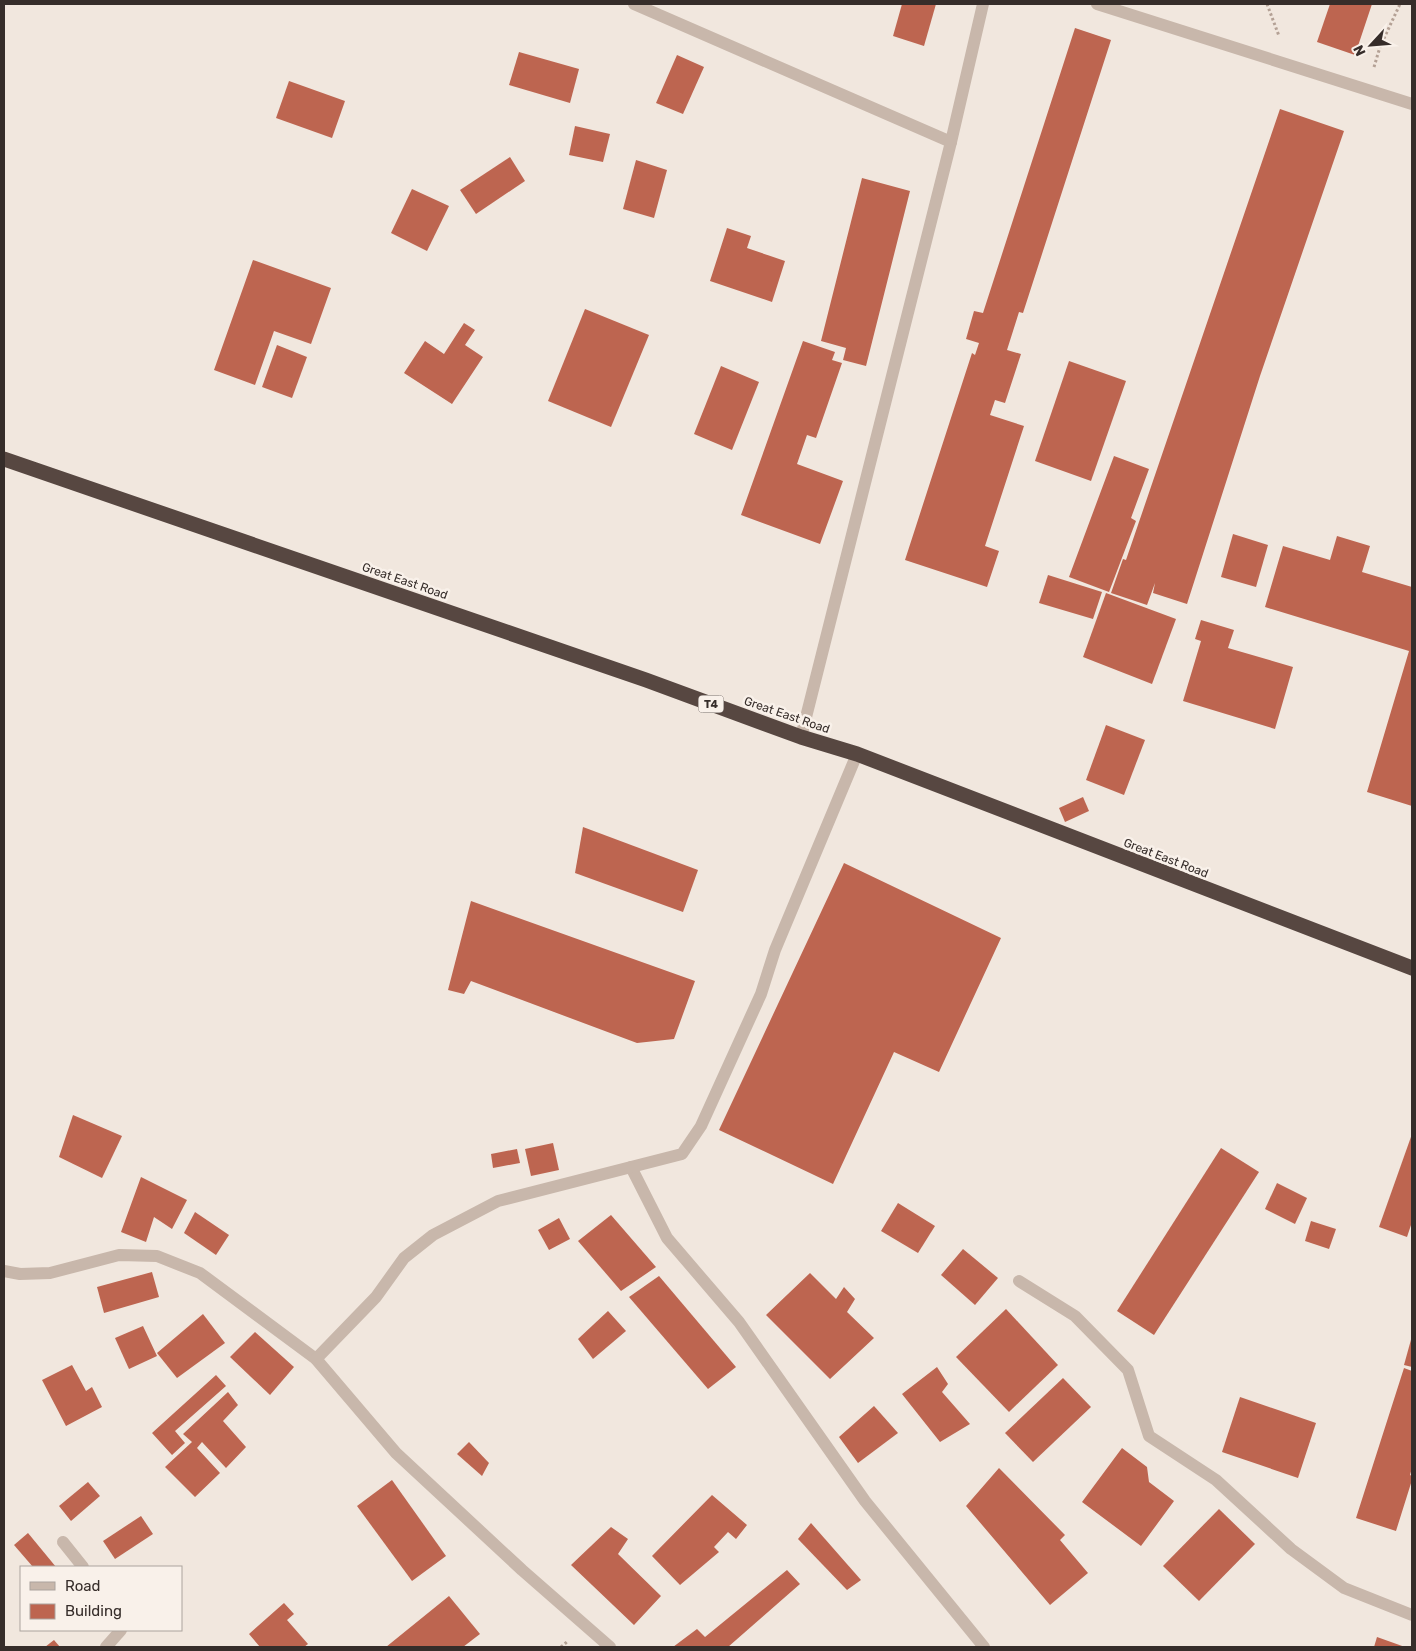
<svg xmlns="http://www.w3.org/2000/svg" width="1416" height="1651" viewBox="0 0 1416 1651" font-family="Rubik,sans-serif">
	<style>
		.building { fill: #bd6550 }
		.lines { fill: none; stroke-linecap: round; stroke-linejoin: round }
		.path { stroke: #b4a195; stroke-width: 3; stroke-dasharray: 2.5 2.5; stroke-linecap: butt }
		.lane { stroke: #c8b7ab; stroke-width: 12 }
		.street { stroke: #c8b7ab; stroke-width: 12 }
		.highway { stroke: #574741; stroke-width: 15 }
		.labels { text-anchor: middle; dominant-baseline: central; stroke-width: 5; stroke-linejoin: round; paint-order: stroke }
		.shield { fill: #f9f1ea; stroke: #706864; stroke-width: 1 }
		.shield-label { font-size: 11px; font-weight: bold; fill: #362d2a }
		.street-label { font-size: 12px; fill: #362d2a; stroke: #f9f1ea }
	</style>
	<rect width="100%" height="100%" fill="#f1e7de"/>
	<g class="building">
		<path d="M 902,4 L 936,4 L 924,46 L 893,36 Z"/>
		<path d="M 1330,4 L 1372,4 L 1355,55 L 1317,42 Z"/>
		<path d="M 1075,28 L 1111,40 L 1023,313 L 1019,312 L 1007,350 L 1021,354 L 1005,403 L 995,400 L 990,415 L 1024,426 L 985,546 L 999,551 L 987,587 L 905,560 L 972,353 L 975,355 L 979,343 L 966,339 L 974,311 L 983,313 Z"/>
		<path d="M 519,52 L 579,69 L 570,103 L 509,85 Z"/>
		<path d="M 677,55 L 704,67 L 683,114 L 656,103 Z"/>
		<path d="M 289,81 L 345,101 L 332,138 L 276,118 Z"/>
		<path d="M 1280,109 L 1344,131 L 1260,376 L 1187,604 L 1153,593 L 1155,583 L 1147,605 L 1111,593 L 1123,559 L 1126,560 Z"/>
		<path d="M 575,126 L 610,134 L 603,162 L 569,155 Z"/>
		<path d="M 510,157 L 525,181 L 476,214 L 460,190 Z"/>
		<path d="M 636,160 L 667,170 L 654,218 L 623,209 Z"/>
		<path d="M 862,178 L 910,191 L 866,366 L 843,360 L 846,348 L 821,341 Z"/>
		<path d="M 412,189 L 449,206 L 427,251 L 391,233 Z"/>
		<path d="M 727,228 L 751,236 L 747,248 L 785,261 L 772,302 L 710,281 Z"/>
		<path d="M 253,260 L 331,288 L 311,344 L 274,331 L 255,385 L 214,370 Z"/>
		<path d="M 585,309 L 649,335 L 611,427 L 548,401 Z"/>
		<path d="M 464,323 L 475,330 L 465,345 L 483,357 L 452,404 L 404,373 L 425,341 L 444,354 Z"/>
		<path d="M 803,341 L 835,352 L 832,360 L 842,363 L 816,438 L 807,435 L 797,464 L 843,481 L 820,544 L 741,515 Z"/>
		<path d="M 277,345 L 307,357 L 292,398 L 262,387 Z"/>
		<path d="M 1069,361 L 1126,381 L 1091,481 L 1035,461 Z"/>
		<path d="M 721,366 L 759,382 L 732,450 L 694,434 Z"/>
		<path d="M 1114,456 L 1149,469 L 1131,518 L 1136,521 L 1109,592 L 1069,577 Z"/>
		<path d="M 1233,534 L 1268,545 L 1256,587 L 1221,577 Z"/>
		<path d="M 1337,536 L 1370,546 L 1362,572 L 1412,587 L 1412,806 L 1367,792 L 1409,651 L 1265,607 L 1283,546 L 1330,560 Z"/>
		<path d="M 1048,575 L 1102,592 L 1093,619 L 1039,603 Z"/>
		<path d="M 1106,593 L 1176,619 L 1152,684 L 1083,657 Z"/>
		<path d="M 1201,620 L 1234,630 L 1228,648 L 1293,667 L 1275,729 L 1183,701 L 1201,641 L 1195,639 Z"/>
		<path d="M 1106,725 L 1145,740 L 1124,795 L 1086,780 Z"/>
		<path d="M 1083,797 L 1089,811 L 1065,822 L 1059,808 Z"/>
		<path d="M 583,827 L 698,870 L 683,912 L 575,873 Z"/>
		<path d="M 844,863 L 1001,938 L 939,1072 L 894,1052 L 833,1184 L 719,1130 Z"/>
		<path d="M 471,901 L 695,981 L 674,1039 L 637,1043 L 471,981 L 464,994 L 448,990 Z"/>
		<path d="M 73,1115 L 122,1136 L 102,1178 L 59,1157 Z"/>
		<path d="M 1412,1134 L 1412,1222 L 1407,1237 L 1379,1227 Z"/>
		<path d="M 553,1143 L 559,1170 L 531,1176 L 525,1149 Z"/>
		<path d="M 1221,1148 L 1259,1172 L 1154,1335 L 1117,1311 Z"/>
		<path d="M 517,1149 L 520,1163 L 493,1168 L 491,1154 Z"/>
		<path d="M 141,1177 L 187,1200 L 172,1229 L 154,1217 L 146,1242 L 121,1232 Z"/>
		<path d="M 1277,1183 L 1307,1198 L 1295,1224 L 1265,1209 Z"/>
		<path d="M 898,1203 L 935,1226 L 918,1253 L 881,1231 Z"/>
		<path d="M 195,1212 L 229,1235 L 216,1255 L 184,1233 Z"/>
		<path d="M 611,1215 L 656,1267 L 621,1291 L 578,1241 Z"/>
		<path d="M 559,1218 L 570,1239 L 549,1250 L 538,1230 Z"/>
		<path d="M 1311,1221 L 1336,1229 L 1329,1249 L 1305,1241 Z"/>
		<path d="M 963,1249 L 998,1278 L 975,1305 L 941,1275 Z"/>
		<path d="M 152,1272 L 159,1297 L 104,1313 L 97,1287 Z"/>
		<path d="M 810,1273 L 836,1299 L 844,1287 L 855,1299 L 847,1312 L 874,1338 L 830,1379 L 766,1315 Z"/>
		<path d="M 659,1276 L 736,1367 L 708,1389 L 629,1297 Z"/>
		<path d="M 1006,1309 L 1058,1365 L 1009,1412 L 956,1357 Z"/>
		<path d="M 608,1311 L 626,1331 L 593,1359 L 578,1339 Z"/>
		<path d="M 203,1314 L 225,1343 L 177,1378 L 157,1353 Z"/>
		<path d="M 143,1326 L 157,1356 L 129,1369 L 115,1338 Z"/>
		<path d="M 255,1332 L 294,1367 L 270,1395 L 230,1357 Z"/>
		<path d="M 1412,1336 L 1412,1367 L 1404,1365 Z"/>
		<path d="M 72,1365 L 86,1391 L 92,1387 L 102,1407 L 66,1426 L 42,1380 Z"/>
		<path d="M 937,1367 L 948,1384 L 942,1392 L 970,1424 L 940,1442 L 902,1394 Z"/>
		<path d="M 1404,1368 L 1412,1371 L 1412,1468 L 1410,1475 L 1412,1476 L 1412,1480 L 1396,1531 L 1356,1518 Z"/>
		<path d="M 216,1375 L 226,1386 L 175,1431 L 185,1443 L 172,1455 L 152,1433 Z"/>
		<path d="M 1063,1378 L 1091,1407 L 1033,1462 L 1005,1433 Z"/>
		<path d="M 228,1392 L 238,1405 L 223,1421 L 246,1447 L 226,1468 L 202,1442 L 197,1448 L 220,1473 L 195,1497 L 165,1467 L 192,1442 L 183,1434 Z"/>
		<path d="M 1240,1397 L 1316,1423 L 1298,1478 L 1222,1452 Z"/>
		<path d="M 874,1406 L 898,1433 L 858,1463 L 839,1437 Z"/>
		<path d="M 469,1442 L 489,1463 L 482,1476 L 457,1454 Z"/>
		<path d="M 1122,1448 L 1147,1467 L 1149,1482 L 1174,1501 L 1141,1546 L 1082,1502 Z"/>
		<path d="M 999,1468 L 1065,1535 L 1060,1540 L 1088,1573 L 1050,1605 L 966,1506 Z"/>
		<path d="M 392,1480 L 446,1556 L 412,1581 L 357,1506 Z"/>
		<path d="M 88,1482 L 100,1496 L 71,1521 L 59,1506 Z"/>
		<path d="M 712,1495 L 747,1525 L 736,1539 L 728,1532 L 714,1547 L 719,1552 L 680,1585 L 652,1556 Z"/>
		<path d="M 1219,1509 L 1255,1544 L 1199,1601 L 1163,1566 Z"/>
		<path d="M 141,1516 L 153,1534 L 115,1559 L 103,1541 Z"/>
		<path d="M 811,1523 L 861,1580 L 847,1590 L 798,1539 Z"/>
		<path d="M 611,1527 L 628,1539 L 618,1554 L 661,1596 L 634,1625 L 571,1565 Z"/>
		<path d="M 28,1533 L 56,1567 L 33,1567 L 14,1545 Z"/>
		<path d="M 787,1570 L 800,1584 L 728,1647 L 673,1647 L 697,1629 L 705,1637 Z"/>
		<path d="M 449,1596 L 480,1634 L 463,1647 L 386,1647 Z"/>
		<path d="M 284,1603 L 294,1614 L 287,1620 L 308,1644 L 304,1647 L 260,1647 L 249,1634 Z"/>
		<path d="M 1377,1637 L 1405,1647 L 1374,1647 Z"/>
		<path d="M 54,1640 L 60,1647 L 45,1647 Z"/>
	</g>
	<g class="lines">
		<g class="path">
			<path d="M 1267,4 L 1279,36"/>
			<path d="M 1374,67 L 1380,47 L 1400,4"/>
			<path d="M 561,1647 L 568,1641"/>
		</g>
		<path class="lane" d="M 1019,1281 L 1075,1316 L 1128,1370 L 1149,1436 L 1216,1480 L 1291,1549 L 1344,1588 L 1412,1615"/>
		<g class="street">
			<path d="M 634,4 L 951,142"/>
			<path d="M 1097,4 L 1412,104"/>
			<path d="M 801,737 L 951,142 L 983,4"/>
			<path d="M 631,1167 L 667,1238 L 739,1322 L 865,1501 L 984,1647"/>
			<path d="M 4,1271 L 20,1274 L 50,1273 L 119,1255 L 157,1256 L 200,1273 L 316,1359 L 396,1453 L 522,1570 L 610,1647"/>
			<path d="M 316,1359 L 376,1297 L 404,1258 L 433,1235 L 498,1201 L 682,1154 L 701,1126 L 761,994 L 775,950 L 857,754"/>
			<path d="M 63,1542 L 83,1567"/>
			<path d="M 106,1647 L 121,1630"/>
		</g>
		<path class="highway" d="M 4,459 L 646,680 L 801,737 L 857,754 L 1412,968"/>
	</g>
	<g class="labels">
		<rect class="shield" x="698.5" y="695.5" width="25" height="17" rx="4"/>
		<g class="shield-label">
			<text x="711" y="704">T4</text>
		</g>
		<g class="street-label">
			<text transform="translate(405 581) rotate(19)">Great East Road</text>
			<text transform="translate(787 715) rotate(19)">Great East Road</text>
			<text transform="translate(1166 858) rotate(21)">Great East Road</text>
		</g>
	</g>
	<rect width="1416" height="1651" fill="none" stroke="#362d2a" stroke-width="10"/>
	<rect x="20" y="1566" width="162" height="65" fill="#f9f1ea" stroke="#aba39d"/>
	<rect x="30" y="1582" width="25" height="8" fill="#c8b7ab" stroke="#aba39d"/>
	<text x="65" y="1591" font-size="15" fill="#362d2a">Road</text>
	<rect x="30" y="1604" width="25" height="15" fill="#bd6550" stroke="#aba39d"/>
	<text x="65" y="1616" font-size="15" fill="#362d2a">Building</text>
	<g transform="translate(1371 45) rotate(244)" stroke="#f9f1ea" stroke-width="4" paint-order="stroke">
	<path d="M0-4L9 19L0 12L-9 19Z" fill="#362d2a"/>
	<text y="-8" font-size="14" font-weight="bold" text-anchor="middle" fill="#362d2a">N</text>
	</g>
</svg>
